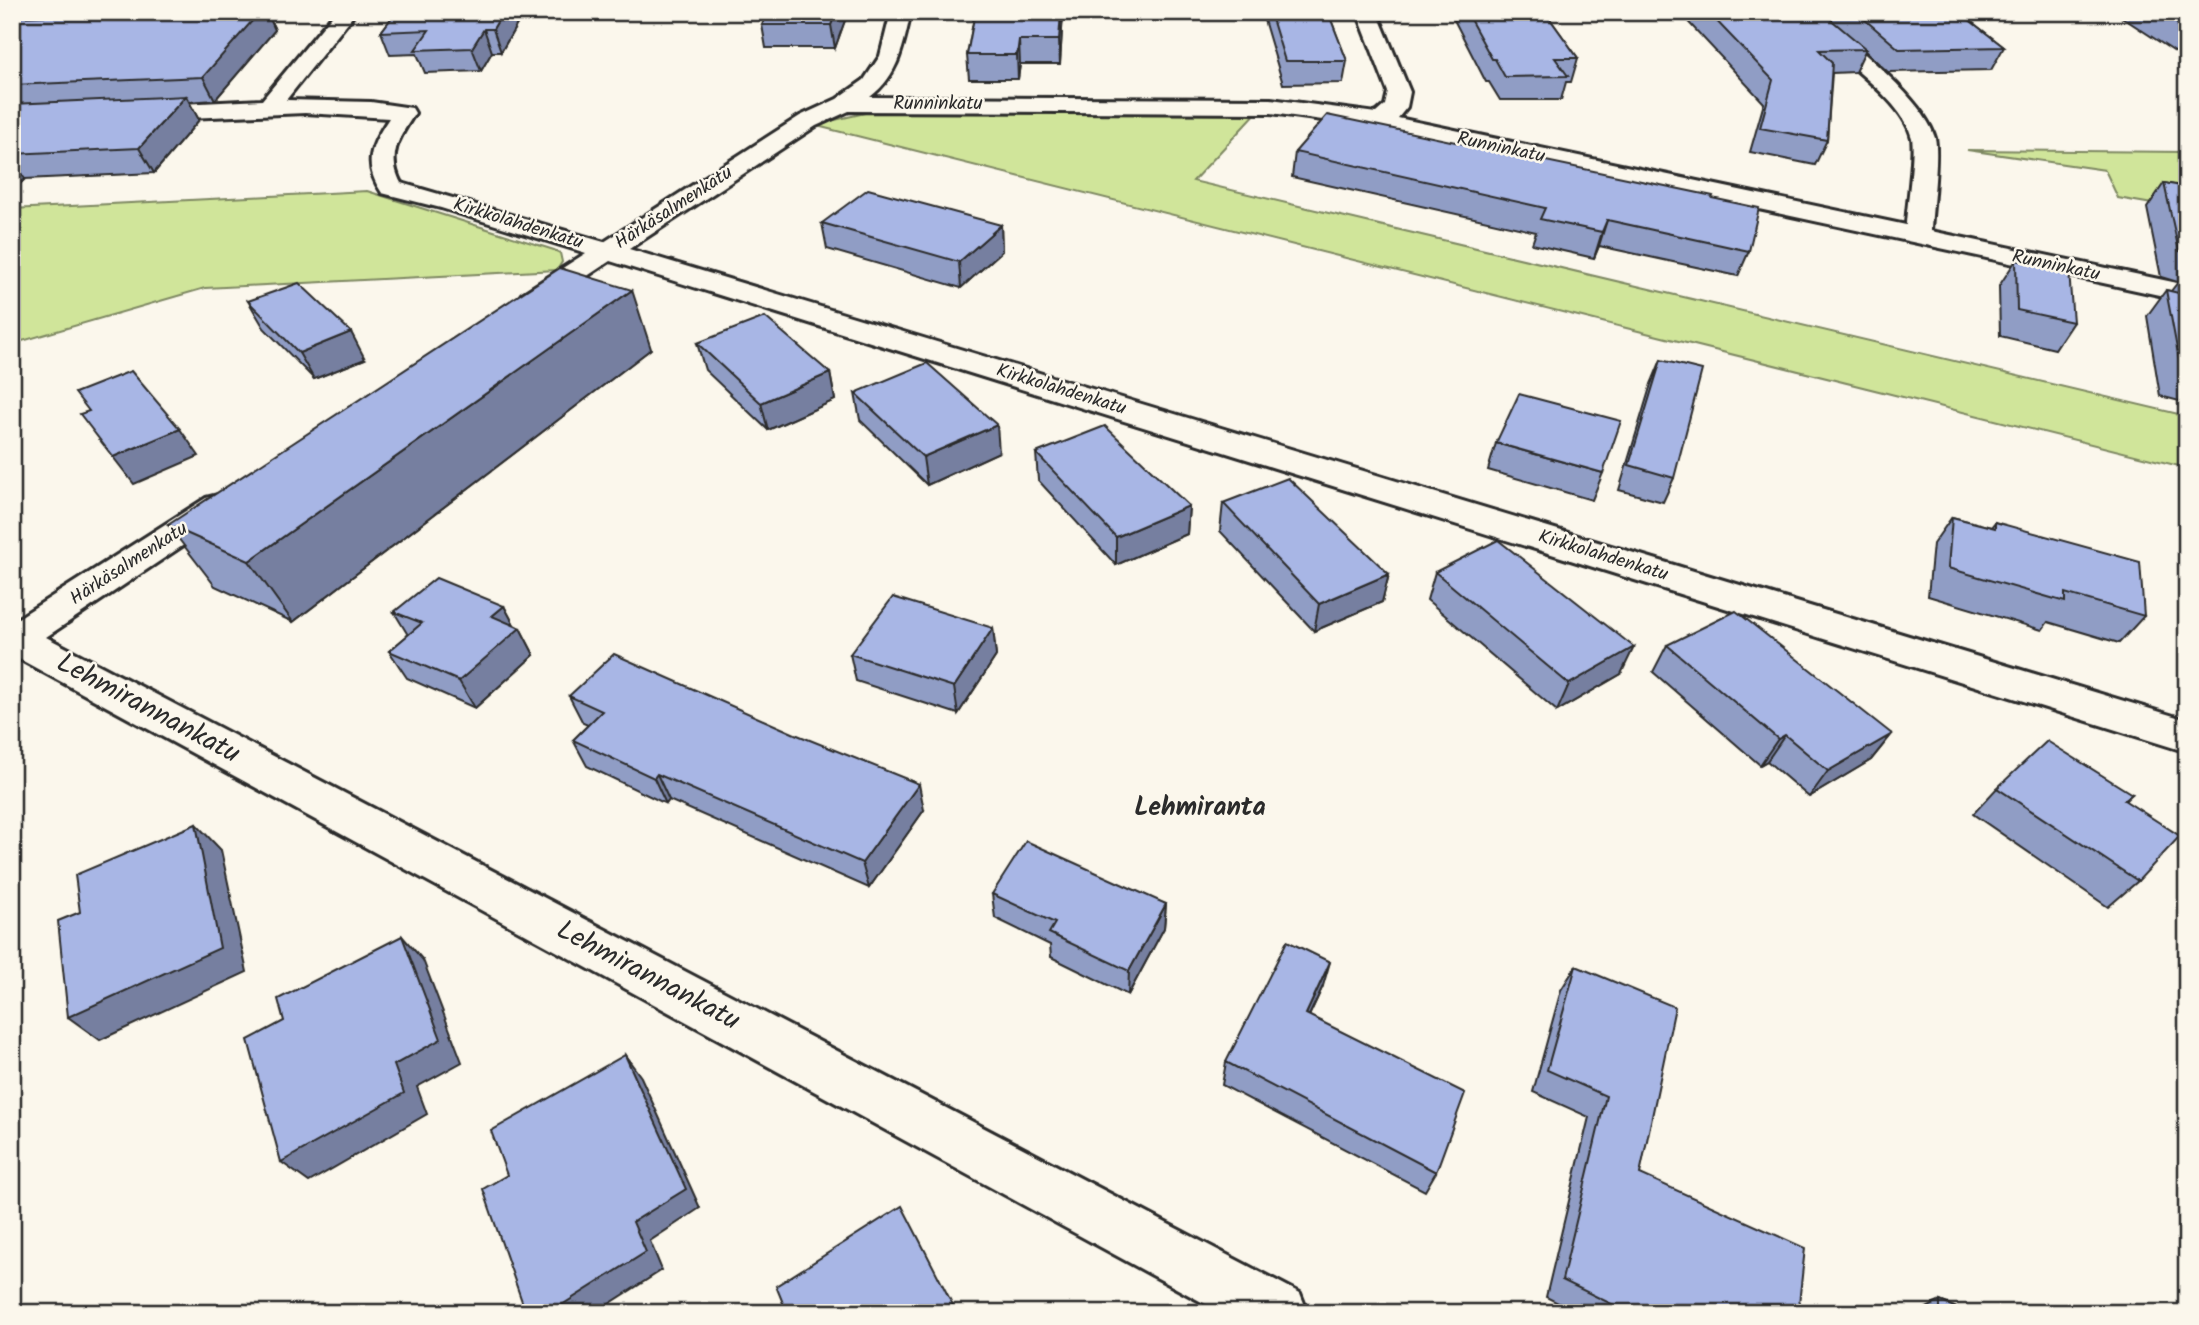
<svg xmlns="http://www.w3.org/2000/svg" width="2199" height="1325" viewBox="0 0 2199 1325" font-family="Kalam,sans-serif">
	<style>
		.green { fill: #d0e59a; stroke: #7e8862; stroke-width: 2 }
		.lines { fill: none; stroke-linecap: round; stroke-linejoin: round }
		.minor-casing { stroke: #2b2b2b; stroke-width: 6 }
		.minor { fill: #fbf7ec; fill-rule: evenodd }
		.wall { fill: #909dc5; stroke: #2b2b2b; stroke-width: 2 }
		.shaded-wall { fill: #767fa0; stroke: #2b2b2b; stroke-width: 2 }
		.building { fill: #a8b6e5; stroke: #2b2b2b; stroke-width: 2 }
		.labels { text-anchor: middle; dominant-baseline: central; stroke-width: 5; stroke-linejoin: round; paint-order: stroke }
		.far-street-label { font-size: 19px; fill: #2b2b2b; stroke: #fbf7ec }
		.quarter-label { font-size: 26px; font-weight: bold; fill: #2b2b2b; stroke: #fbf7ec }
		.near-street-label { font-size: 28px; fill: #2b2b2b; stroke: #fbf7ec }
	</style>
	<rect width="100%" height="100%" fill="#fbf7ec"/>
	<filter id="ink" filterUnits="userSpaceOnUse"><feTurbulence type="fractalNoise" baseFrequency=".0143" numOctaves="2"/><feDisplacementMap in="SourceGraphic" scale="14" xChannelSelector="R" yChannelSelector="G"/><feConvolveMatrix kernelMatrix="1 2 1 2 8 2 1 2 1" color-interpolation-filters="sRGB"/></filter>
	<g filter="url(#ink)">
		<g class="green">
			<path d="M 1258,111 L 1193,181 L 2187,416 L 2187,468 L 813,125 L 865,113 Z"/>
			<path d="M 1967,150 L 2187,152 L 2187,210 L 2118,198 L 2105,170 Z"/>
			<path d="M 367,191 L 554,250 L 560,253 L 562,262 L 557,270 L 205,288 L 12,344 L 12,209 Z"/>
		</g>
		<g class="lines">
			<g class="minor-casing">
				<g id="minor">
					<path d="M 335,12 L 356,12 L 286,100 L 371,102 L 412,108 L 415,113 C 400,136 386,155 401,183 L 604,242 L 800,116 L 837,99 L 864,80 L 880,56 L 891,12 L 911,12 C 903,46 899,75 870,97 L 1271,99 L 1376,113 L 1385,105 L 1388,92 L 1357,12 L 1377,12 L 1410,92 L 1407,107 L 1398,118 L 1906,225 C 1907,205 1915,155 1912,138 C 1902,94 1822,50 1794,12 L 1816,12 C 1848,41 1924,98 1935,138 C 1939,155 1932,210 1931,231 L 2187,285 L 2187,301 L 1381,128 L 1271,113 L 849,111 L 816,126 L 629,249 L 2187,720 L 2187,752 L 610,261 L 542,306 L 532,308 L 522,306 L 518,300 L 522,294 L 586,253 L 441,208 L 382,193 C 362,164 371,145 389,118 L 305,113 L 140,120 L 132,118 L 129,113 L 132,108 L 140,106 L 262,100 Z"/>
					<path d="M 218,495 L 230,498 L 235,506 L 230,514 L 46,637 L 1300,1293 L 1308,1313 L 1222,1313 L 12,655 L 12,622 L 206,498 Z"/>
				</g>
			</g>
			<use href="#minor" class="minor"/>
		</g>
		<g class="wall">
			<path d="M 78,12 L 267,12 L 275,30 L 215,100 L 189,102 L 199,120 L 154,173 L 25,179 L 12,191 L 12,17 L 76,15 Z"/>
			<path d="M 396,12 L 524,12 L 501,52 L 492,52 L 481,71 L 425,73 L 417,54 L 390,55 L 381,32 Z"/>
			<path d="M 848,12 L 835,48 L 766,48 L 762,25 Z"/>
			<path d="M 975,12 L 1063,12 L 1060,64 L 1020,64 L 1018,79 L 969,79 L 967,55 Z"/>
			<path d="M 1253,12 L 1328,12 L 1347,61 L 1343,83 L 1283,84 L 1264,20 L 1255,20 Z"/>
			<path d="M 1450,12 L 1545,12 L 1578,58 L 1571,82 L 1566,82 L 1561,100 L 1500,100 L 1489,82 L 1486,82 Z"/>
			<path d="M 1679,12 L 1959,12 L 2004,47 L 1991,70 L 1888,72 L 1865,51 L 1855,72 L 1832,73 L 1827,140 L 1815,165 L 1750,152 L 1764,103 Z"/>
			<path d="M 2114,12 L 2187,12 L 2187,56 L 2181,56 Z"/>
			<path d="M 1295,152 L 1712,198 L 1749,251 L 1738,276 L 1599,246 L 1594,258 L 1532,244 L 1536,232 L 1292,177 Z"/>
			<path d="M 2164,183 L 2187,187 L 2187,403 L 2160,396 L 2147,316 L 2166,290 L 2171,291 L 2178,282 L 2161,277 L 2147,208 Z"/>
			<path d="M 822,223 L 1001,225 L 1002,251 L 961,288 L 827,249 Z"/>
			<path d="M 2016,260 L 2073,322 L 2055,349 L 2000,336 L 1999,286 Z"/>
			<path d="M 248,301 L 365,359 L 314,379 L 264,328 Z"/>
			<path d="M 697,343 L 830,373 L 835,400 L 768,430 L 705,370 Z"/>
			<path d="M 651,349 L 293,622 L 215,586 L 168,525 Z"/>
			<path d="M 1661,360 L 1674,478 L 1663,502 L 1619,490 L 1651,384 Z"/>
			<path d="M 855,393 L 999,452 L 927,485 L 860,420 Z"/>
			<path d="M 1496,443 L 1603,473 L 1592,500 L 1488,470 Z"/>
			<path d="M 1036,453 L 1189,506 L 1187,534 L 1116,565 L 1038,480 Z"/>
			<path d="M 1223,503 L 1389,574 L 1382,602 L 1314,631 L 1220,531 Z"/>
			<path d="M 1952,517 L 1991,527 L 1995,522 L 2144,616 L 2119,643 L 2048,622 L 2042,630 L 1928,596 L 1933,544 Z"/>
			<path d="M 1435,572 L 1621,674 L 1557,711 L 1427,600 Z"/>
			<path d="M 504,606 L 514,625 L 520,628 L 534,655 L 475,708 L 407,678 L 389,651 L 408,635 L 394,612 Z"/>
			<path d="M 993,628 L 996,656 L 958,714 L 856,681 L 850,654 Z"/>
			<path d="M 1667,645 L 1892,734 L 1871,760 L 1809,797 L 1767,761 L 1760,765 L 1653,672 Z"/>
			<path d="M 569,696 L 924,810 L 869,888 L 669,800 L 666,804 L 587,766 L 573,740 L 588,725 L 583,723 Z"/>
			<path d="M 1997,788 L 2132,794 L 2125,801 L 2138,881 L 2108,907 L 1973,814 Z"/>
			<path d="M 992,894 L 1166,904 L 1164,928 L 1128,995 L 1051,957 L 1050,945 L 995,918 Z"/>
			<path d="M 1576,966 L 1640,1174 L 1798,1313 L 1578,1313 L 1546,1297 L 1589,1117 L 1533,1092 L 1561,990 Z"/>
			<path d="M 1323,986 L 1309,1016 L 1436,1172 L 1425,1191 L 1222,1085 L 1226,1062 Z"/>
			<path d="M 1940,1301 L 1968,1313 L 1917,1313 Z"/>
		</g>
		<g class="shaded-wall">
			<path d="M 239,12 L 267,12 L 275,30 L 215,100 L 203,77 Z"/>
			<path d="M 503,12 L 524,12 L 501,52 L 493,29 Z"/>
			<path d="M 836,12 L 848,12 L 835,48 L 831,25 Z"/>
			<path d="M 1061,12 L 1063,12 L 1060,64 L 1059,40 Z"/>
			<path d="M 484,29 L 492,52 L 481,71 L 472,48 Z"/>
			<path d="M 1019,40 L 1020,64 L 1018,79 L 1017,55 Z"/>
			<path d="M 186,96 L 199,120 L 154,173 L 139,148 Z"/>
			<path d="M 12,161 L 25,179 L 12,191 Z"/>
			<path d="M 1607,220 L 1599,246 L 1594,258 L 1602,232 Z"/>
			<path d="M 1001,225 L 1002,251 L 961,288 L 959,262 Z"/>
			<path d="M 632,290 L 651,349 L 293,622 L 249,561 Z"/>
			<path d="M 351,332 L 365,359 L 314,379 L 299,353 Z"/>
			<path d="M 830,373 L 835,400 L 768,430 L 761,403 Z"/>
			<path d="M 997,425 L 999,452 L 927,485 L 923,457 Z"/>
			<path d="M 180,429 L 199,456 L 134,484 L 113,457 Z"/>
			<path d="M 1189,506 L 1187,534 L 1116,565 L 1116,537 Z"/>
			<path d="M 1389,574 L 1382,602 L 1314,631 L 1319,604 Z"/>
			<path d="M 504,606 L 517,630 L 520,628 L 534,655 L 475,708 L 459,681 L 492,616 Z"/>
			<path d="M 993,628 L 996,656 L 958,714 L 954,687 Z"/>
			<path d="M 1634,647 L 1621,674 L 1557,711 L 1569,684 Z"/>
			<path d="M 1892,734 L 1871,760 L 1809,797 L 1828,771 Z"/>
			<path d="M 1785,735 L 1767,761 L 1760,765 L 1778,739 Z"/>
			<path d="M 657,774 L 669,800 L 666,804 L 654,778 Z"/>
			<path d="M 919,784 L 924,810 L 869,888 L 862,863 Z"/>
			<path d="M 196,824 L 221,850 L 247,972 L 100,1040 L 68,1017 Z"/>
			<path d="M 1166,904 L 1164,928 L 1128,995 L 1129,971 Z"/>
			<path d="M 402,936 L 423,960 L 462,1062 L 417,1087 L 427,1114 L 309,1182 L 281,1162 L 394,1065 Z"/>
			<path d="M 1330,962 L 1323,986 L 1299,1037 L 1306,1014 Z"/>
			<path d="M 625,1055 L 641,1077 L 700,1208 L 650,1241 L 662,1270 L 595,1313 L 549,1313 L 633,1222 Z"/>
		</g>
		<g class="building">
			<path d="M 78,12 L 260,12 L 203,77 L 12,85 L 12,17 L 76,15 Z"/>
			<path d="M 396,12 L 503,12 L 493,29 L 484,29 L 472,48 L 415,50 L 429,30 L 381,32 Z"/>
			<path d="M 768,12 L 836,12 L 831,25 L 762,25 Z"/>
			<path d="M 975,12 L 1061,12 L 1059,40 L 1019,40 L 1017,55 L 967,55 Z"/>
			<path d="M 1270,12 L 1328,12 L 1347,61 L 1285,61 Z"/>
			<path d="M 1466,12 L 1545,12 L 1578,58 L 1555,58 L 1568,76 L 1505,77 L 1495,59 L 1492,59 Z"/>
			<path d="M 1708,12 L 1822,12 L 1866,49 L 1819,50 L 1832,63 L 1827,140 L 1760,128 L 1773,80 Z"/>
			<path d="M 1856,12 L 1959,12 L 2004,47 L 1899,49 Z"/>
			<path d="M 2159,12 L 2187,12 L 2187,30 Z"/>
			<path d="M 186,96 L 139,148 L 12,154 L 12,104 Z"/>
			<path d="M 1327,115 L 1713,196 L 1712,198 L 1759,208 L 1749,251 L 1607,220 L 1602,232 L 1540,219 L 1545,208 L 1295,152 Z"/>
			<path d="M 2164,183 L 2187,187 L 2187,253 L 2179,251 Z"/>
			<path d="M 868,189 L 1001,225 L 959,262 L 822,223 Z"/>
			<path d="M 2016,260 L 2069,271 L 2073,322 L 2017,310 Z"/>
			<path d="M 560,268 L 632,290 L 249,561 L 168,525 Z"/>
			<path d="M 299,283 L 351,332 L 299,353 L 248,301 Z"/>
			<path d="M 2166,290 L 2187,295 L 2187,371 L 2181,370 Z"/>
			<path d="M 765,317 L 830,373 L 761,403 L 697,343 Z"/>
			<path d="M 1661,360 L 1702,370 L 1674,478 L 1629,465 Z"/>
			<path d="M 927,363 L 997,425 L 923,457 L 855,393 Z"/>
			<path d="M 131,371 L 180,429 L 113,457 L 80,414 L 89,411 L 75,393 Z"/>
			<path d="M 1519,394 L 1621,421 L 1603,473 L 1496,443 Z"/>
			<path d="M 1105,426 L 1189,506 L 1116,537 L 1036,453 Z"/>
			<path d="M 1288,478 L 1389,574 L 1319,604 L 1223,503 Z"/>
			<path d="M 1952,517 L 1995,528 L 1995,522 L 2140,562 L 2144,616 L 2065,593 L 2065,602 L 1948,568 Z"/>
			<path d="M 1498,540 L 1634,647 L 1569,684 L 1435,572 Z"/>
			<path d="M 436,578 L 504,606 L 492,616 L 520,628 L 459,681 L 389,651 L 422,623 L 394,612 Z"/>
			<path d="M 893,597 L 993,628 L 954,687 L 850,654 Z"/>
			<path d="M 1736,611 L 1892,734 L 1828,771 L 1785,735 L 1778,739 L 1667,645 Z"/>
			<path d="M 614,654 L 795,734 L 919,784 L 862,863 L 657,774 L 654,778 L 573,740 L 602,711 L 569,696 Z"/>
			<path d="M 2047,741 L 2132,794 L 2124,800 L 2180,836 L 2138,881 L 1997,788 Z"/>
			<path d="M 196,824 L 220,948 L 68,1017 L 58,921 L 80,912 L 75,875 Z"/>
			<path d="M 1026,841 L 1166,904 L 1129,971 L 1049,933 L 1055,923 L 992,894 Z"/>
			<path d="M 402,936 L 441,1039 L 394,1065 L 404,1093 L 281,1162 L 248,1040 L 284,1021 L 278,999 Z"/>
			<path d="M 1287,941 L 1330,962 L 1306,1014 L 1465,1093 L 1436,1172 L 1226,1062 Z"/>
			<path d="M 1576,966 L 1675,1007 L 1640,1174 L 1805,1248 L 1798,1313 L 1630,1313 L 1562,1280 L 1606,1096 L 1547,1070 Z"/>
			<path d="M 625,1055 L 686,1189 L 633,1222 L 646,1252 L 549,1313 L 526,1313 L 483,1189 L 507,1175 L 491,1131 Z"/>
			<path d="M 902,1206 L 957,1313 L 787,1313 L 776,1286 Z"/>
			<path d="M 1940,1301 L 1968,1313 L 1940,1313 Z"/>
		</g>
	</g>
	<g class="labels">
		<g class="far-street-label">
			<text x="938" y="104">Runninkatu</text>
			<text transform="translate(1501 148) rotate(12)">Runninkatu</text>
			<text transform="translate(674 208) rotate(-33)">Härkäsalmenkatu</text>
			<text transform="translate(518 224) rotate(17)">Kirkkolahdenkatu</text>
			<text transform="translate(2056 266) rotate(12)">Runninkatu</text>
			<text transform="translate(1061 390) rotate(17)">Kirkkolahdenkatu</text>
			<text transform="translate(1603 556) rotate(17)">Kirkkolahdenkatu</text>
			<text transform="translate(129 564) rotate(-33)">Härkäsalmenkatu</text>
		</g>
		<g class="quarter-label">
			<text x="1200" y="808">Lehmiranta</text>
		</g>
		<g class="near-street-label">
			<text transform="translate(148 709) rotate(28)">Lehmirannankatu</text>
			<text transform="translate(648 976) rotate(28)">Lehmirannankatu</text>
		</g>
	</g>
	<rect width="2199" height="1325" fill="none" stroke="#fbf7ec" stroke-width="42"/>
	<rect x="21" y="21" width="2157" height="1283" fill="none" stroke="#2b2b2b" stroke-width="2.5" filter="url(#ink)"/>
</svg>
